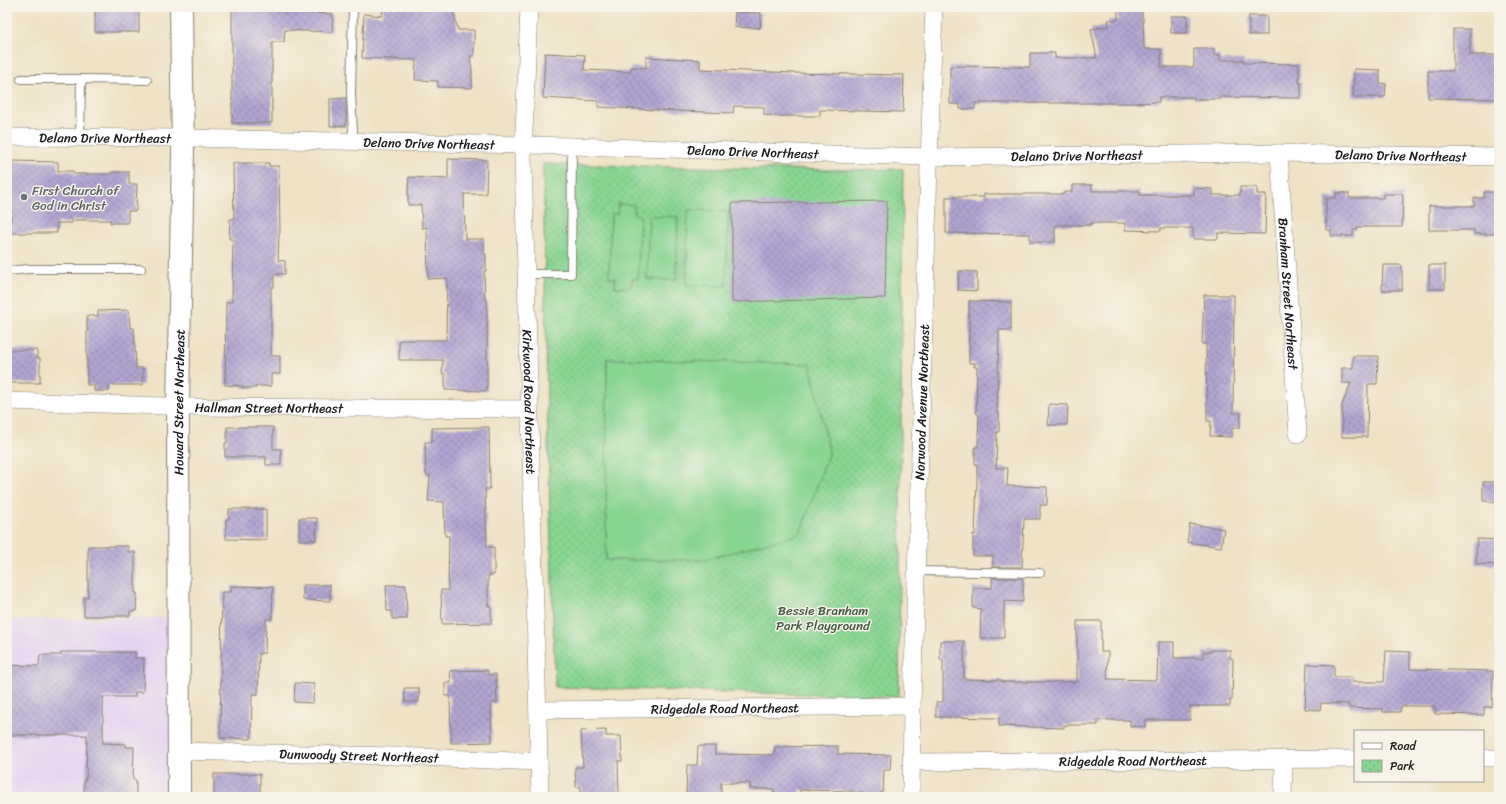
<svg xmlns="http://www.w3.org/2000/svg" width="1506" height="804" viewBox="0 0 1506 804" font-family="Sriracha,sans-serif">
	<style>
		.built { fill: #e5d3f1 }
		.park { fill: url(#park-dots); stroke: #527856 }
		.pitch { fill: #88d491; stroke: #527856 }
		.building { fill: url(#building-cross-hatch) }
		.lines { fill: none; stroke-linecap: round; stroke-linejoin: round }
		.lane-casing { stroke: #867f70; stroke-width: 10 }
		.street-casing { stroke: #867f70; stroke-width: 18 }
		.secondary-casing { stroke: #867f70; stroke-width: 24 }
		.lane { stroke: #fff; stroke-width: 8 }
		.street { stroke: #fff; stroke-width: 17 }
		.secondary { stroke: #fff; stroke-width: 22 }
		.worship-dot { fill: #6b7280; stroke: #f7f3e8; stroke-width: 1.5 }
		.labels { text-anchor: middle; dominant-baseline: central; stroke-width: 3; stroke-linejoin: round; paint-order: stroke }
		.street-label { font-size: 13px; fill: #1c1c1c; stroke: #f7f3e8 }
		.worship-label { font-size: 13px; fill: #5b616d; stroke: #f7f3e8; text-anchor: start }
		.park-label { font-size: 13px; fill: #425c45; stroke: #f7f3e8 }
	</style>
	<defs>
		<pattern id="park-dots" width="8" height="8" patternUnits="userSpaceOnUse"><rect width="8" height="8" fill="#88d491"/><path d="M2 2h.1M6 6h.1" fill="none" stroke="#75b57c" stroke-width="1.8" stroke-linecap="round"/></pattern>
		<pattern id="building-cross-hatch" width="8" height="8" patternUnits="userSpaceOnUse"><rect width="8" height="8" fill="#b2a5d2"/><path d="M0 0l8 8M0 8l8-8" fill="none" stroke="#988db4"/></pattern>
	</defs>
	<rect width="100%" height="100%" fill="#f7f3e8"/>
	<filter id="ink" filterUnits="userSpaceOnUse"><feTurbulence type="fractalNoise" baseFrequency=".025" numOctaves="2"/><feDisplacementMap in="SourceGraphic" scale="8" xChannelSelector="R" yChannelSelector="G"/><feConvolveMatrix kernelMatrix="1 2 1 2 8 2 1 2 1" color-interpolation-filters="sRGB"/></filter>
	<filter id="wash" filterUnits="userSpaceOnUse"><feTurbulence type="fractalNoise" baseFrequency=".012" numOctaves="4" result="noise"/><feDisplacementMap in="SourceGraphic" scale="16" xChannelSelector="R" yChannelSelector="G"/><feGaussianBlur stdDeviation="0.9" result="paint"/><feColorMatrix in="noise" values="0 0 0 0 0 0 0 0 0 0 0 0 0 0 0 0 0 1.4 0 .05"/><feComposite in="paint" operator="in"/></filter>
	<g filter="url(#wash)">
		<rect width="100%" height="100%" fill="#efe2c5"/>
		<path class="built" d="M 185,617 L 187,797 L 7,797 L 7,620 Z"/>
		<path class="park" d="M 543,164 L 829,170 L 903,169 L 899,697 L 555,687 L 547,407 Z"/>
		<g class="pitch">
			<path d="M 618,204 L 634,205 L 634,215 L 640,215 L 638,279 L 632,279 L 631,287 L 615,287 L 615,278 L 609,278 L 611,214 L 617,214 Z"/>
			<path d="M 688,210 L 728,211 L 726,286 L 686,285 Z"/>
			<path d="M 649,216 L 678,217 L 676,280 L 647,279 Z"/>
			<path d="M 607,359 L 810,364 L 829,452 L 800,534 L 703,560 L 606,560 Z"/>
		</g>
		<g id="blocks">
			<g class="building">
				<rect x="95" y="7" width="44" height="25"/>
				<path d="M 383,7 L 452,7 L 458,30 L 474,30 L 474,56 L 470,56 L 472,71 L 472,88 L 438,87 L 438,81 L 415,80 L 416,60 L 362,58 L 364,14 L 382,16 Z"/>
				<path d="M 1118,7 L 1142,7 L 1142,18 L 1143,18 L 1144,49 L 1161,49 L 1161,67 L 1194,67 L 1194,49 L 1214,49 L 1214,55 L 1220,55 L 1220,60 L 1244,60 L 1244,63 L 1299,64 L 1299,83 L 1301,83 L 1301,98 L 1220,97 L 1220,99 L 1194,99 L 1194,97 L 1159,97 L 1159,102 L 1133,103 L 975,103 L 975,109 L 960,109 L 960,104 L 950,104 L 950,66 L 1030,67 L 1030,53 L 1055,53 L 1055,58 L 1097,58 L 1091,29 L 1109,26 L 1108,20 L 1118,20 Z"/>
				<path d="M 232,9 L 285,11 L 285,12 L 333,14 L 332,32 L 285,30 L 284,42 L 272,42 L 272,123 L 232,123 Z"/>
				<path d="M 735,12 L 761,13 L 760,28 L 734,27 Z"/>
				<rect x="1171" y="16" width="16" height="17"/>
				<rect x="1249" y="16" width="18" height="19"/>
				<path d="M 1453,29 L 1470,29 L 1470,55 L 1497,55 L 1497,83 L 1499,83 L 1499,99 L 1428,98 L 1428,71 L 1453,71 Z"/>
				<path d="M 545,53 L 585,55 L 584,70 L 631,72 L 631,67 L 646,68 L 646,57 L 700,60 L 700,69 L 794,73 L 904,75 L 903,112 L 820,110 L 820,116 L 778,116 L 764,115 L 764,107 L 734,106 L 733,113 L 676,111 L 598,107 L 598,101 L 543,98 Z"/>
				<path d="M 1354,69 L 1380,70 L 1380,83 L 1386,84 L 1385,97 L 1353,97 Z"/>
				<path d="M 346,98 L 346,126 L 330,126 L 330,99 Z"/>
				<path d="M 448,159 L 487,160 L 486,194 L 464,194 L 465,239 L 484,239 L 484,254 L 486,254 L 486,271 L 484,271 L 485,300 L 487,300 L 487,391 L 445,390 L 445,374 L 442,374 L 443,360 L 399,360 L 399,340 L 446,340 L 447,278 L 428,279 L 427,227 L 422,228 L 421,205 L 408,205 L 408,192 L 409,177 L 448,179 Z"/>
				<path d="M 12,161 L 58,162 L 58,171 L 73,171 L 73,174 L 111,174 L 111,172 L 129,172 L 129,184 L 137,184 L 136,211 L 128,211 L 128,223 L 110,223 L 111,220 L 72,220 L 72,223 L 57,223 L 57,233 L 11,233 Z"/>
				<path d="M 233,163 L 269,163 L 269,166 L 279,166 L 280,233 L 279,233 L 278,260 L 285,261 L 285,274 L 274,274 L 274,287 L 271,287 L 271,356 L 280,356 L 280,374 L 271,374 L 271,386 L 256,386 L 256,388 L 242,388 L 242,386 L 225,385 L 226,302 L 232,302 L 233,239 L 229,239 L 230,219 L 234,219 Z"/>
				<path d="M 1072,185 L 1092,185 L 1092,191 L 1140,191 L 1140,195 L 1194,195 L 1194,188 L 1213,189 L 1213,195 L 1240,195 L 1240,187 L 1257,187 L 1257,194 L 1266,194 L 1265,234 L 1218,233 L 1218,239 L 1193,239 L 1193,228 L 1161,228 L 1161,231 L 1125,230 L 1125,223 L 1091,223 L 1091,225 L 1055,225 L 1055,242 L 1030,242 L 1030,234 L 946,233 L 946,197 L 984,197 L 984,194 L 1064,194 L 1064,192 L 1072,192 Z"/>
				<path d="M 1484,192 L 1499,192 L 1499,234 L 1474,234 L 1474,230 L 1429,230 L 1429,206 L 1474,206 L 1474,198 L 1484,198 Z"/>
				<path d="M 1336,193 L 1349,193 L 1349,198 L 1383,198 L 1383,194 L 1403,194 L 1402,227 L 1357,227 L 1357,230 L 1353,230 L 1353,236 L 1331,236 L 1331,230 L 1326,230 L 1326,198 L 1336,198 Z"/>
				<path d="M 887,201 L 885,298 L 732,302 L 732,203 Z"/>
				<path d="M 1383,265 L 1401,265 L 1402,267 L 1402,290 L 1382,290 Z"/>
				<rect x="1429" y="265" width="16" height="24"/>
				<path d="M 959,271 L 977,272 L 977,291 L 958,290 Z"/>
				<path d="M 1204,295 L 1234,295 L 1233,413 L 1241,413 L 1240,428 L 1232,428 L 1232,437 L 1210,436 L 1211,421 L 1207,421 L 1206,344 L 1202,344 Z"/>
				<path d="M 969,301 L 1011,302 L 1011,330 L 999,330 L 997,413 L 999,413 L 999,432 L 997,432 L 996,468 L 1008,468 L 1007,486 L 1047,487 L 1047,505 L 1040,505 L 1040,519 L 1024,519 L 1022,567 L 993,567 L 993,556 L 973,556 L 973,534 L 975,535 L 977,482 L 977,464 L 975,464 L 975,447 L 978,447 L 979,414 L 976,413 L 977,367 L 974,367 L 975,363 L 969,363 Z"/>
				<path d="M 129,310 L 130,328 L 134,328 L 136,368 L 143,368 L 143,385 L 109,385 L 109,391 L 94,391 L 94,385 L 87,385 L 87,316 L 98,316 L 98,311 Z"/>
				<path d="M 7,350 L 37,350 L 37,358 L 40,358 L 40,383 L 7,383 Z"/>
				<path d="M 1353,356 L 1378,356 L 1377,384 L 1368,384 L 1367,437 L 1342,437 L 1342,405 L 1351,383 L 1342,383 L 1342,368 L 1353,368 Z"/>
				<path d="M 1049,404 L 1068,405 L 1067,425 L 1048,425 Z"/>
				<path d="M 227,427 L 273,427 L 273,449 L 281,449 L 281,465 L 266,465 L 266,457 L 225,457 L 225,443 L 227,443 Z"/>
				<path d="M 489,427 L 490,489 L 485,489 L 487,547 L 494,547 L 494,575 L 489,575 L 488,578 L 488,606 L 491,606 L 491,623 L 442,624 L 441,590 L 448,590 L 449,536 L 445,536 L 444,502 L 428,501 L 430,475 L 426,475 L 425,442 L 432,442 L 432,428 Z"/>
				<path d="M 1483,482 L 1499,482 L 1499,502 L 1483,501 Z"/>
				<path d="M 229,509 L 266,509 L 266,540 L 226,539 L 226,519 L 229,519 Z"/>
				<path d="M 299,518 L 317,518 L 316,540 L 299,540 Z"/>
				<path d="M 1190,524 L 1224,529 L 1221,547 L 1187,542 Z"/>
				<path d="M 1477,539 L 1499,540 L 1499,565 L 1476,564 Z"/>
				<path d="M 88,546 L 128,546 L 128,552 L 135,552 L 135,593 L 137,593 L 136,611 L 130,611 L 130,616 L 84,616 L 84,597 L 88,597 Z"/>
				<path d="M 992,578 L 1022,578 L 1023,580 L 1023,602 L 1004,601 L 1004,638 L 980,638 L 981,609 L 973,608 L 973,588 L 992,588 Z"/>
				<path d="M 303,585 L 330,585 L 330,601 L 303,600 Z"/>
				<path d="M 386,585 L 406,585 L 407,619 L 392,619 L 392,611 L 387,611 Z"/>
				<path d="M 231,586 L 273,587 L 272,619 L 266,619 L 265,653 L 259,653 L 258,694 L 252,694 L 251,739 L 220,738 L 222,592 L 231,592 Z"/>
				<path d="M 1077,621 L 1101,621 L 1101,652 L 1108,652 L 1107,679 L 1157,680 L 1158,642 L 1174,642 L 1174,658 L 1203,658 L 1203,652 L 1211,652 L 1211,650 L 1230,650 L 1230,658 L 1233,659 L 1232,700 L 1230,700 L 1230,706 L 1190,706 L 1190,720 L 1145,720 L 1145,727 L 1130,726 L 1130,720 L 1098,720 L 1098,725 L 1064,725 L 1064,728 L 999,726 L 999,718 L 936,717 L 936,702 L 943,702 L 943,660 L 940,660 L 940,641 L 964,641 L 964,679 L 1002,680 L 1002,682 L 1077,682 Z"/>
				<path d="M 1386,651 L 1410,652 L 1410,669 L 1493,671 L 1492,707 L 1484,707 L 1484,715 L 1435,714 L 1435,706 L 1401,706 L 1400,712 L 1383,712 L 1383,709 L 1349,708 L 1349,704 L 1321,703 L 1320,710 L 1305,709 L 1307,664 L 1334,665 L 1334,677 L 1352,677 L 1352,682 L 1384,682 Z"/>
				<path d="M 61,652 L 135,652 L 135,658 L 144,658 L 143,692 L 135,692 L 135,697 L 103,697 L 103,743 L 126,744 L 126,747 L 134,747 L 133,780 L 136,780 L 136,797 L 84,797 L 84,779 L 86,779 L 87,735 L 7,735 L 7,665 L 39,666 L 40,655 L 61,655 Z"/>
				<path d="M 488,670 L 488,675 L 496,674 L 497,703 L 491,703 L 492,742 L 451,743 L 450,696 L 445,696 L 445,683 L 451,683 L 450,671 Z"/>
				<path d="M 295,683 L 314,684 L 313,703 L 294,702 Z"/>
				<path d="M 404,688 L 419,688 L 419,702 L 405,702 Z"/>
				<path d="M 606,730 L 606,736 L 621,736 L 622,761 L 618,761 L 619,795 L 582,796 L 580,786 L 576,787 L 575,767 L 583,767 L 581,731 Z"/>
				<path d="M 698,746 L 715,746 L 715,754 L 774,755 L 775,747 L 838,746 L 838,754 L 891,755 L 890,770 L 884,770 L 883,792 L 881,792 L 881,797 L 863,797 L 863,793 L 853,793 L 853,791 L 800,790 L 800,795 L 774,795 L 774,789 L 750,789 L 750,783 L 721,783 L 721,797 L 686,797 L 687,765 L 697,765 Z"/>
				<rect x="214" y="774" width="46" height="23"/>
			</g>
		</g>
	</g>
	<g filter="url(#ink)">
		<use href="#blocks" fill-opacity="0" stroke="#867f70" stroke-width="1"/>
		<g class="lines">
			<g class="lane-casing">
				<g id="lane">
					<path d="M 21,79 L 81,79"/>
					<path d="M 80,138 L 81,79 L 147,80"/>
					<path d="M 351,142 L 353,131 L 351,94 L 353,7"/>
					<path d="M 7,271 L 29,269 L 141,269"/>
					<path d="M 526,274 L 571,274 L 572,146"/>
					<path d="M 916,571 L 1040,573"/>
				</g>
			</g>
			<g class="street-casing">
				<g id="street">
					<path id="s1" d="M 529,7 L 523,157 L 540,797"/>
					<path id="s2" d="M 7,137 L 183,138 L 572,146 L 929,157 L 1279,153 L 1499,157"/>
					<path id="s3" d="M 1279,153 L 1298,434"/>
					<path id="s4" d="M 7,401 L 196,407 L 530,409"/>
					<path id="s5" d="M 538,710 L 912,706"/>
					<path id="s6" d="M 178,751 L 396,756 L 539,762"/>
					<path d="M 1483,758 L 1499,758"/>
					<path id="s7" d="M 911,762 L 1355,759"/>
					<path id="s8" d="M 911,797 L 912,706 L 934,7"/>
					<path d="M 1283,797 L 1284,759"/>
				</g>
			</g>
			<g class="secondary-casing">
				<g id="secondary">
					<path id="s9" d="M 179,797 L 178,406 L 183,152 L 181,7"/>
				</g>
			</g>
			<use href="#lane" class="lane"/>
			<use href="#street" class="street"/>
			<use href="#secondary" class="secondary"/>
		</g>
	</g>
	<circle class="worship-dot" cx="24" cy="197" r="4"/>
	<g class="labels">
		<g class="street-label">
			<text stroke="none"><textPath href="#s2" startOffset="98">Delano Drive Northeast</textPath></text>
			<text stroke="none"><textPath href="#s2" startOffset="422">Delano Drive Northeast</textPath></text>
			<text stroke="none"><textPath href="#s2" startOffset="746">Delano Drive Northeast</textPath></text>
			<text stroke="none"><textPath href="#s2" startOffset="1394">Delano Drive Northeast</textPath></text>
			<text stroke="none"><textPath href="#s2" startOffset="1070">Delano Drive Northeast</textPath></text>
			<text stroke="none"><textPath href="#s3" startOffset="141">Branham Street Northeast</textPath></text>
			<text stroke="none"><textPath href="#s9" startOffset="395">Howard Street Northeast</textPath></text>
			<text stroke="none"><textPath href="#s1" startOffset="395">Kirkwood Road Northeast</textPath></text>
			<text stroke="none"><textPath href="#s8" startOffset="395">Norwood Avenue Northeast</textPath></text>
			<text stroke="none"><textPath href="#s4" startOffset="262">Hallman Street Northeast</textPath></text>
			<text stroke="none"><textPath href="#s5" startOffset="187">Ridgedale Road Northeast</textPath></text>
			<text stroke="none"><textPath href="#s6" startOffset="181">Dunwoody Street Northeast</textPath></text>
			<text stroke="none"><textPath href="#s7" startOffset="222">Ridgedale Road Northeast</textPath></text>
		</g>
		<g class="worship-label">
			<text x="32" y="190">First Church of<tspan x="32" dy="15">God in Christ</tspan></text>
		</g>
		<g class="park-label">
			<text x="823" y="610">Bessie Branham<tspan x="823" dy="15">Park Playground</tspan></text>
		</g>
	</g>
	<rect width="1506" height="804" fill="none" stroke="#f7f3e8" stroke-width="24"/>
	<rect x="1354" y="730" width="130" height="52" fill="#f7f3e8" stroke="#9f9d96"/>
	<rect x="1362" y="743" width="20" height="6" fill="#ffffff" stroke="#9f9d96"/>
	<text x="1390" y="750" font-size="12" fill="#1c1c1c">Road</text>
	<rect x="1362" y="760" width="20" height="12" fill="url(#park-dots)" stroke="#9f9d96"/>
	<text x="1390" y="770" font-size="12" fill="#1c1c1c">Park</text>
</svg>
